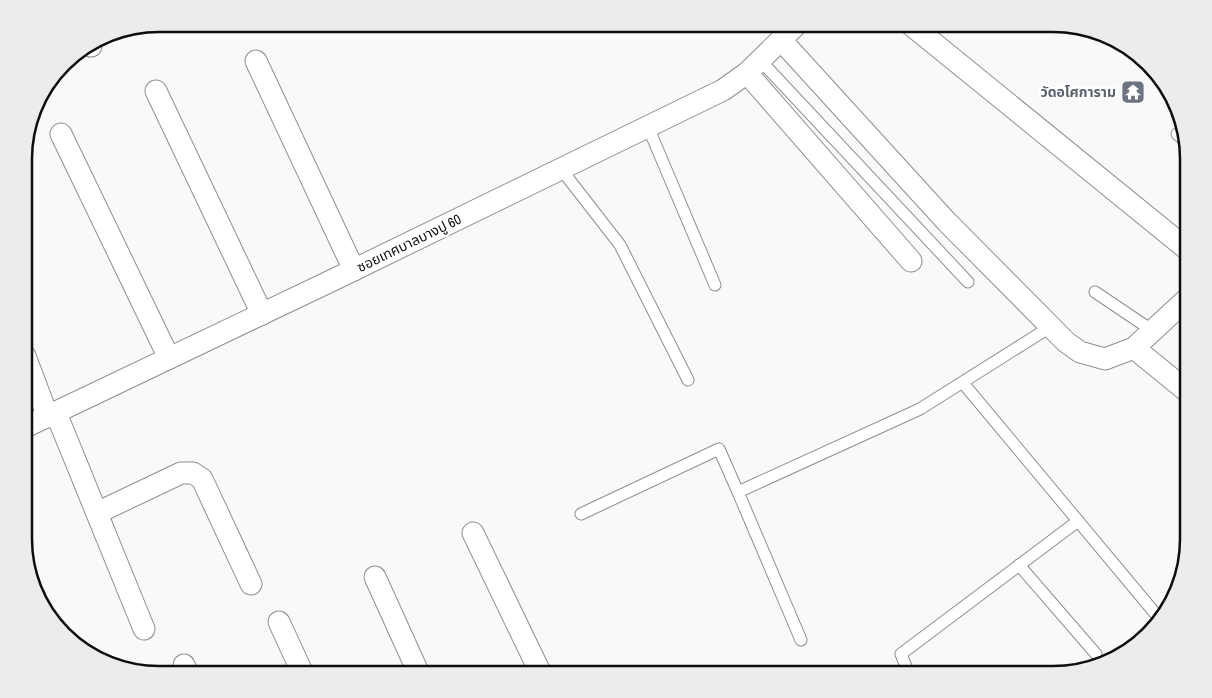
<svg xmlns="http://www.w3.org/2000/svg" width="1212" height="698" viewBox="0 0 1212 698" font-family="'Archivo Narrow','Noto Sans Thai',sans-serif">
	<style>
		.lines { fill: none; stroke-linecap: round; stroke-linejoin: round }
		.service-casing { stroke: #8e8f90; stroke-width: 13 }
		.minor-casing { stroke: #8e8f90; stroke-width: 23 }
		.service { stroke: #fff; stroke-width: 11 }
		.minor { stroke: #fff; stroke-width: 21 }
		.labels { text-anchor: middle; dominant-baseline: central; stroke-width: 5; stroke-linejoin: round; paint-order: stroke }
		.worship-label { font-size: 14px; font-weight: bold; fill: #5b616d; stroke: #fff; text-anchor: end }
		.street-label { font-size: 14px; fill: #0d0e0e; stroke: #fff }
		.rim { fill: none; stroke: #0d0e0e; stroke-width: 2.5 }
	</style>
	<rect width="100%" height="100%" fill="#f8f9fb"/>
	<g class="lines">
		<g class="service-casing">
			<g id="service">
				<path d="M 760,60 L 968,282"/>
				<path d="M 648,127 L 715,285"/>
				<path d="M 1177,134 L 1184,140"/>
				<path d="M 561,169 L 620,245 L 688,380"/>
				<path d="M 1095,292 L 1153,331"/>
				<path d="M 963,383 L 1159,618"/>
				<path d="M 738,492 L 801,640"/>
				<path d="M 581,514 L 719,449 L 738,492 L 920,409 L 1050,327"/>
				<path d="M 1019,565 L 1096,654"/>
				<path d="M 909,674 L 901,654 L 1078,521"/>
			</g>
		</g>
		<g class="minor-casing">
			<g id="minor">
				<path d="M 910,24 L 1188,250"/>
				<path d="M 781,40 L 946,221 L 1066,342 L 1080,352 L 1105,359 L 1134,348 L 1188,392"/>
				<path d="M 90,45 L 91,46"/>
				<path d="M 256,61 L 354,270"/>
				<path d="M 747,73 L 911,261"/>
				<path d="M 156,91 L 262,314"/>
				<path d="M 61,134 L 169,358"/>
				<path d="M 1134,348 L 1188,298"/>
				<path d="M 25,356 L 48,417"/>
				<path d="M 56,413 L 144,629"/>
				<path d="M 25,427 L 335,279 L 723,90 L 747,73 L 797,24"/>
				<path d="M 97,513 L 181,473 L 193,473 L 202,479 L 251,584"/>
				<path d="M 473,533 L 541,674"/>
				<path d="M 375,577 L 419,674"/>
				<path d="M 279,622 L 303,674"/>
				<path d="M 184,665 L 188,674"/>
			</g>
		</g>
		<use href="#service" class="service"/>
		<use href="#minor" class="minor"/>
	</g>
	<defs>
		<g id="temple-square" transform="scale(1.25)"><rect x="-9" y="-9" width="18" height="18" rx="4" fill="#6b7280" stroke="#fff"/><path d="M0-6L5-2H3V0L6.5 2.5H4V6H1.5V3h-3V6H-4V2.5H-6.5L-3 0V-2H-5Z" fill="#fff"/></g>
	</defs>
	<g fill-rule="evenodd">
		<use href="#temple-square" x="1133" y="92"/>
	</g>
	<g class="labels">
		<g class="worship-label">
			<text x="1116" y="92">วัดอโศการาม</text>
		</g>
		<g class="street-label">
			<text transform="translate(409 243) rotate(-26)">ซอยเทศบาลบางปู 60</text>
		</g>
	</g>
	<path d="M0 0H1212V698H0ZM159 32H1053A127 127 0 0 1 1180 159V539A127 127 0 0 1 1053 666H159A127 127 0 0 1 32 539V159A127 127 0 0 1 159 32Z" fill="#ececec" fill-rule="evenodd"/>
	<path class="rim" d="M159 32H1053A127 127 0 0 1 1180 159V539A127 127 0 0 1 1053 666H159A127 127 0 0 1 32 539V159A127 127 0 0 1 159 32Z"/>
</svg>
